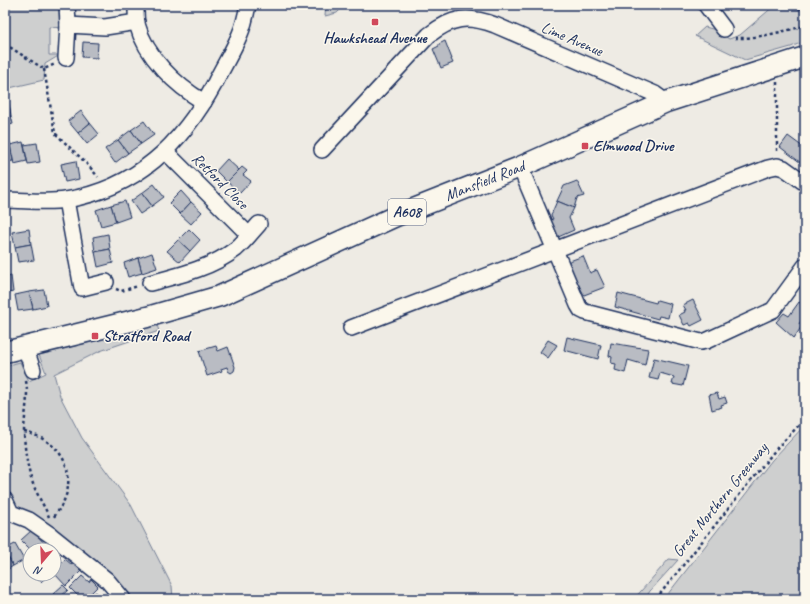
<svg xmlns="http://www.w3.org/2000/svg" width="810" height="604" viewBox="0 0 810 604" font-family="Caveat,sans-serif">
	<style>
		.green { fill: #cecfcf; stroke: #747f96 }
		.building { fill: #b9bcc3; stroke: #1b2f5e }
		.lines { fill: none; stroke-linecap: round; stroke-linejoin: round }
		.minor-casing { stroke: #1b2f5e; stroke-width: 18 }
		.major-casing { stroke: #1b2f5e; stroke-width: 23 }
		.path { stroke: #1b2f5e; stroke-width: 2.5; stroke-dasharray: 3 3; stroke-linecap: butt }
		.minor { stroke: #fbf7ec; stroke-width: 15 }
		.major { stroke: #fbf7ec; stroke-width: 20 }
		.poi-dot { fill: #d1495b; stroke: #fbf7ec; stroke-width: 1.5 }
		.labels { text-anchor: middle; dominant-baseline: central; stroke-width: 3; stroke-linejoin: round; paint-order: stroke }
		.shield { fill: #fbf7ec; stroke: #5e6b89; stroke-width: 1 }
		.shield-label { font-size: 15px; font-weight: bold; fill: #1b2f5e }
		.poi-label { font-size: 16px; font-weight: bold; fill: #1b2f5e; stroke: #fbf7ec; text-anchor: start }
		.street-label { font-size: 16px; fill: #1b2f5e; stroke: #fbf7ec }
	</style>
	<rect width="100%" height="100%" fill="#eeebe4"/>
	<filter id="ink" filterUnits="userSpaceOnUse"><feTurbulence type="fractalNoise" baseFrequency=".025" numOctaves="2"/><feDisplacementMap in="SourceGraphic" scale="8" xChannelSelector="R" yChannelSelector="G"/><feConvolveMatrix kernelMatrix="1 2 1 2 8 2 1 2 1" color-interpolation-filters="sRGB"/></filter>
	<g filter="url(#ink)">
		<g class="green">
			<path d="M 5,5 L 63,5 L 63,28 L 49,27 L 49,55 L 60,55 L 45,64 L 44,80 L 5,89 Z"/>
			<path d="M 326,5 L 345,5 L 337,13 L 325,16 Z"/>
			<path d="M 775,5 L 805,5 L 805,41 L 791,47 L 745,60 L 695,36 L 705,27 L 716,30 L 729,39 L 740,35 Z"/>
			<path d="M 157,325 L 159,331 L 100,351 L 54,374 L 60,396 L 82,438 L 131,505 L 172,586 L 173,599 L 129,599 L 19,511 L 5,484 L 5,366 L 20,362 L 29,381 L 46,373 L 39,355 Z"/>
			<path d="M 805,425 L 805,599 L 664,599 L 772,460 Z"/>
			<path d="M 669,559 L 678,560 L 650,591 L 645,599 L 634,599 Z"/>
		</g>
		<g class="building">
			<path d="M 445,41 L 452,59 L 451,59 L 453,63 L 441,68 L 433,49 L 439,46 L 439,44 Z"/>
			<path d="M 83,42 L 98,43 L 97,58 L 82,57 Z"/>
			<path d="M 8,101 L 10,109 L 5,110 L 5,102 Z"/>
			<path d="M 10,109 L 11,116 L 5,118 L 5,110 Z"/>
			<path d="M 81,111 L 90,123 L 78,133 L 68,121 Z"/>
			<path d="M 11,116 L 13,124 L 5,126 L 5,118 Z"/>
			<path d="M 144,121 L 154,135 L 141,144 L 131,130 Z"/>
			<path d="M 90,123 L 99,134 L 87,144 L 78,133 Z"/>
			<path d="M 131,130 L 141,144 L 128,153 L 118,140 Z"/>
			<path d="M 788,136 L 803,147 L 805,144 L 805,166 L 780,147 Z"/>
			<path d="M 118,140 L 128,153 L 115,163 L 105,149 Z"/>
			<path d="M 5,142 L 10,142 L 13,161 L 5,162 Z"/>
			<path d="M 23,142 L 27,161 L 14,164 L 10,145 Z"/>
			<path d="M 37,143 L 40,162 L 28,164 L 24,145 Z"/>
			<path d="M 227,159 L 239,170 L 227,182 L 216,171 Z"/>
			<path d="M 76,161 L 79,179 L 65,182 L 61,164 Z"/>
			<path d="M 242,167 L 247,171 L 243,175 L 251,181 L 240,193 L 227,182 Z"/>
			<path d="M 577,181 L 584,196 L 577,198 L 574,208 L 557,201 L 564,186 Z"/>
			<path d="M 154,184 L 164,197 L 152,206 L 142,193 Z"/>
			<path d="M 181,191 L 191,202 L 180,214 L 169,203 Z"/>
			<path d="M 142,193 L 152,206 L 140,214 L 131,201 Z"/>
			<path d="M 125,201 L 130,217 L 116,222 L 111,205 Z"/>
			<path d="M 557,201 L 574,208 L 569,218 L 574,230 L 556,238 L 548,221 L 553,219 L 551,215 Z"/>
			<path d="M 191,202 L 202,212 L 191,224 L 180,214 Z"/>
			<path d="M 111,205 L 116,222 L 101,226 L 96,210 Z"/>
			<path d="M 29,229 L 31,244 L 15,247 L 12,232 Z"/>
			<path d="M 189,229 L 200,240 L 190,251 L 178,240 Z"/>
			<path d="M 108,234 L 110,249 L 95,252 L 93,237 Z"/>
			<path d="M 178,240 L 190,251 L 180,262 L 167,251 Z"/>
			<path d="M 31,244 L 34,260 L 18,262 L 15,247 Z"/>
			<path d="M 110,249 L 113,263 L 98,267 L 95,252 Z"/>
			<path d="M 152,253 L 157,268 L 142,273 L 138,258 Z"/>
			<path d="M 583,256 L 590,273 L 597,270 L 605,287 L 584,295 L 567,262 Z"/>
			<path d="M 138,258 L 142,273 L 128,277 L 124,263 Z"/>
			<path d="M 11,276 L 13,292 L 5,294 L 5,277 Z"/>
			<path d="M 44,290 L 47,306 L 33,309 L 29,292 Z"/>
			<path d="M 29,292 L 33,309 L 18,311 L 15,295 Z"/>
			<path d="M 618,293 L 656,303 L 657,300 L 671,304 L 668,318 L 659,316 L 658,319 L 615,307 Z"/>
			<path d="M 693,300 L 703,320 L 691,326 L 689,323 L 684,325 L 679,315 L 685,312 L 684,310 L 686,310 L 683,305 Z"/>
			<path d="M 799,302 L 805,306 L 805,314 L 799,324 L 802,326 L 794,338 L 776,322 L 784,313 L 789,316 Z"/>
			<path d="M 567,337 L 601,345 L 598,359 L 564,350 Z"/>
			<path d="M 548,340 L 557,345 L 548,358 L 540,352 Z"/>
			<path d="M 611,343 L 648,349 L 645,365 L 628,360 L 625,373 L 615,370 L 616,364 L 611,363 L 612,357 L 609,356 Z"/>
			<path d="M 216,346 L 218,351 L 228,347 L 235,367 L 234,371 L 231,373 L 228,371 L 227,367 L 221,369 L 222,371 L 207,376 L 199,351 Z"/>
			<path d="M 654,358 L 688,366 L 683,386 L 672,384 L 674,377 L 660,373 L 658,380 L 649,378 Z"/>
			<path d="M 717,393 L 719,399 L 725,397 L 727,403 L 721,405 L 722,407 L 712,410 L 709,395 Z"/>
			<path d="M 32,530 L 46,545 L 41,550 L 31,550 L 21,540 Z"/>
			<path d="M 15,544 L 24,560 L 13,566 L 5,552 L 5,549 Z"/>
			<path d="M 5,552 L 13,566 L 5,571 Z"/>
			<path d="M 65,559 L 72,565 L 74,563 L 81,571 L 66,586 L 54,573 L 54,570 Z"/>
			<path d="M 40,574 L 49,574 L 41,582 L 37,577 Z"/>
			<path d="M 82,576 L 89,582 L 91,579 L 98,586 L 85,599 L 81,599 L 70,588 Z"/>
			<path d="M 63,585 L 68,590 L 58,599 L 53,594 Z"/>
			<path d="M 96,592 L 102,599 L 88,599 Z"/>
		</g>
		<g class="lines">
			<g class="minor-casing">
				<g id="minor">
					<path d="M 67,5 L 68,25"/>
					<path d="M 136,5 C 136,11 136,18 137,24 C 146,57 175,85 204,102"/>
					<path d="M 706,5 L 724,29"/>
					<path d="M 66,58 L 68,25 L 105,27 L 137,22"/>
					<path d="M 322,150 L 429,35 C 452,17 467,15 495,25 L 641,88 L 655,94 L 666,102"/>
					<path d="M 165,151 L 249,235"/>
					<path d="M 520,167 L 578,305 L 581,310 L 585,312 L 701,342 L 706,341 L 773,310 L 805,266"/>
					<path d="M 5,200 C 25,200 46,203 66,200 C 137,188 181,145 215,83 C 223,67 233,51 240,34 C 244,25 246,15 248,5"/>
					<path d="M 66,200 L 82,288 L 106,282"/>
					<path d="M 150,283 C 181,275 211,268 236,249 C 244,242 252,232 259,224"/>
					<path d="M 351,328 L 768,168 L 777,166 L 784,168 L 805,183"/>
					<path d="M 25,347 L 33,370"/>
					<path d="M 5,500 L 11,513 L 29,520 L 52,536 L 107,580 L 123,599"/>
				</g>
			</g>
			<g class="major-casing">
				<g id="major">
					<path id="s1" d="M 5,352 L 147,317 L 220,296 L 396,216 L 520,167 L 666,102 L 805,57"/>
				</g>
			</g>
			<g class="path">
				<path d="M 793,5 L 805,12"/>
				<path d="M 735,38 C 756,39 784,31 805,26"/>
				<path d="M 5,44 L 44,69 L 55,64"/>
				<path d="M 44,69 L 55,133 L 89,166 L 98,177"/>
				<path d="M 777,82 L 777,153"/>
				<path d="M 116,289 L 121,291 L 138,286"/>
				<path d="M 26,381 C 29,397 24,416 24,433 C 25,454 28,476 38,495 C 41,502 46,509 49,517"/>
				<path d="M 24,432 C 51,438 71,457 68,486 C 67,498 59,511 52,519"/>
				<path d="M 656,599 L 776,449 L 805,419"/>
			</g>
			<use href="#minor" class="minor"/>
			<use href="#major" class="major"/>
		</g>
	</g>
	<g class="poi-dot">
		<rect x="371" y="18" width="8" height="8" rx="2"/>
		<rect x="581" y="142" width="8" height="8" rx="2"/>
		<rect x="91" y="332" width="8" height="8" rx="2"/>
	</g>
	<g class="labels">
		<rect class="shield" x="388" y="199" width="38" height="26" rx="3"/>
		<g class="shield-label">
			<text x="407" y="212">A608</text>
		</g>
		<g class="poi-label">
			<text x="375" y="38" text-anchor="middle">Hawkshead Avenue</text>
			<text x="593" y="146">Elmwood Drive</text>
			<text x="103" y="336">Stratford Road</text>
		</g>
		<g class="street-label">
			<text transform="translate(572 39) rotate(23)">Lime Avenue</text>
			<text transform="translate(220 181) rotate(45)">Retford Close</text>
			<text stroke="none"><textPath href="#s1" startOffset="511">Mansfield Road</textPath></text>
			<text transform="translate(720 500) rotate(-51)">Great Northern Greenway</text>
		</g>
	</g>
	<rect width="810" height="604" fill="none" stroke="#fbf7ec" stroke-width="20"/>
	<rect x="10" y="10" width="790" height="584" fill="none" stroke="#1b2f5e" stroke-width="1.5" filter="url(#ink)"/>
	<g transform="translate(42 562) rotate(199)"><circle r="19" fill="#fbf7ec" stroke="#a1a7b3"/>
	<path d="M0-3L7 15L0 10L-7 15Z" fill="#d1495b"/>
	<text y="-6" font-size="11" font-weight="bold" text-anchor="middle" fill="#1b2f5e">N</text>
	</g>
</svg>
